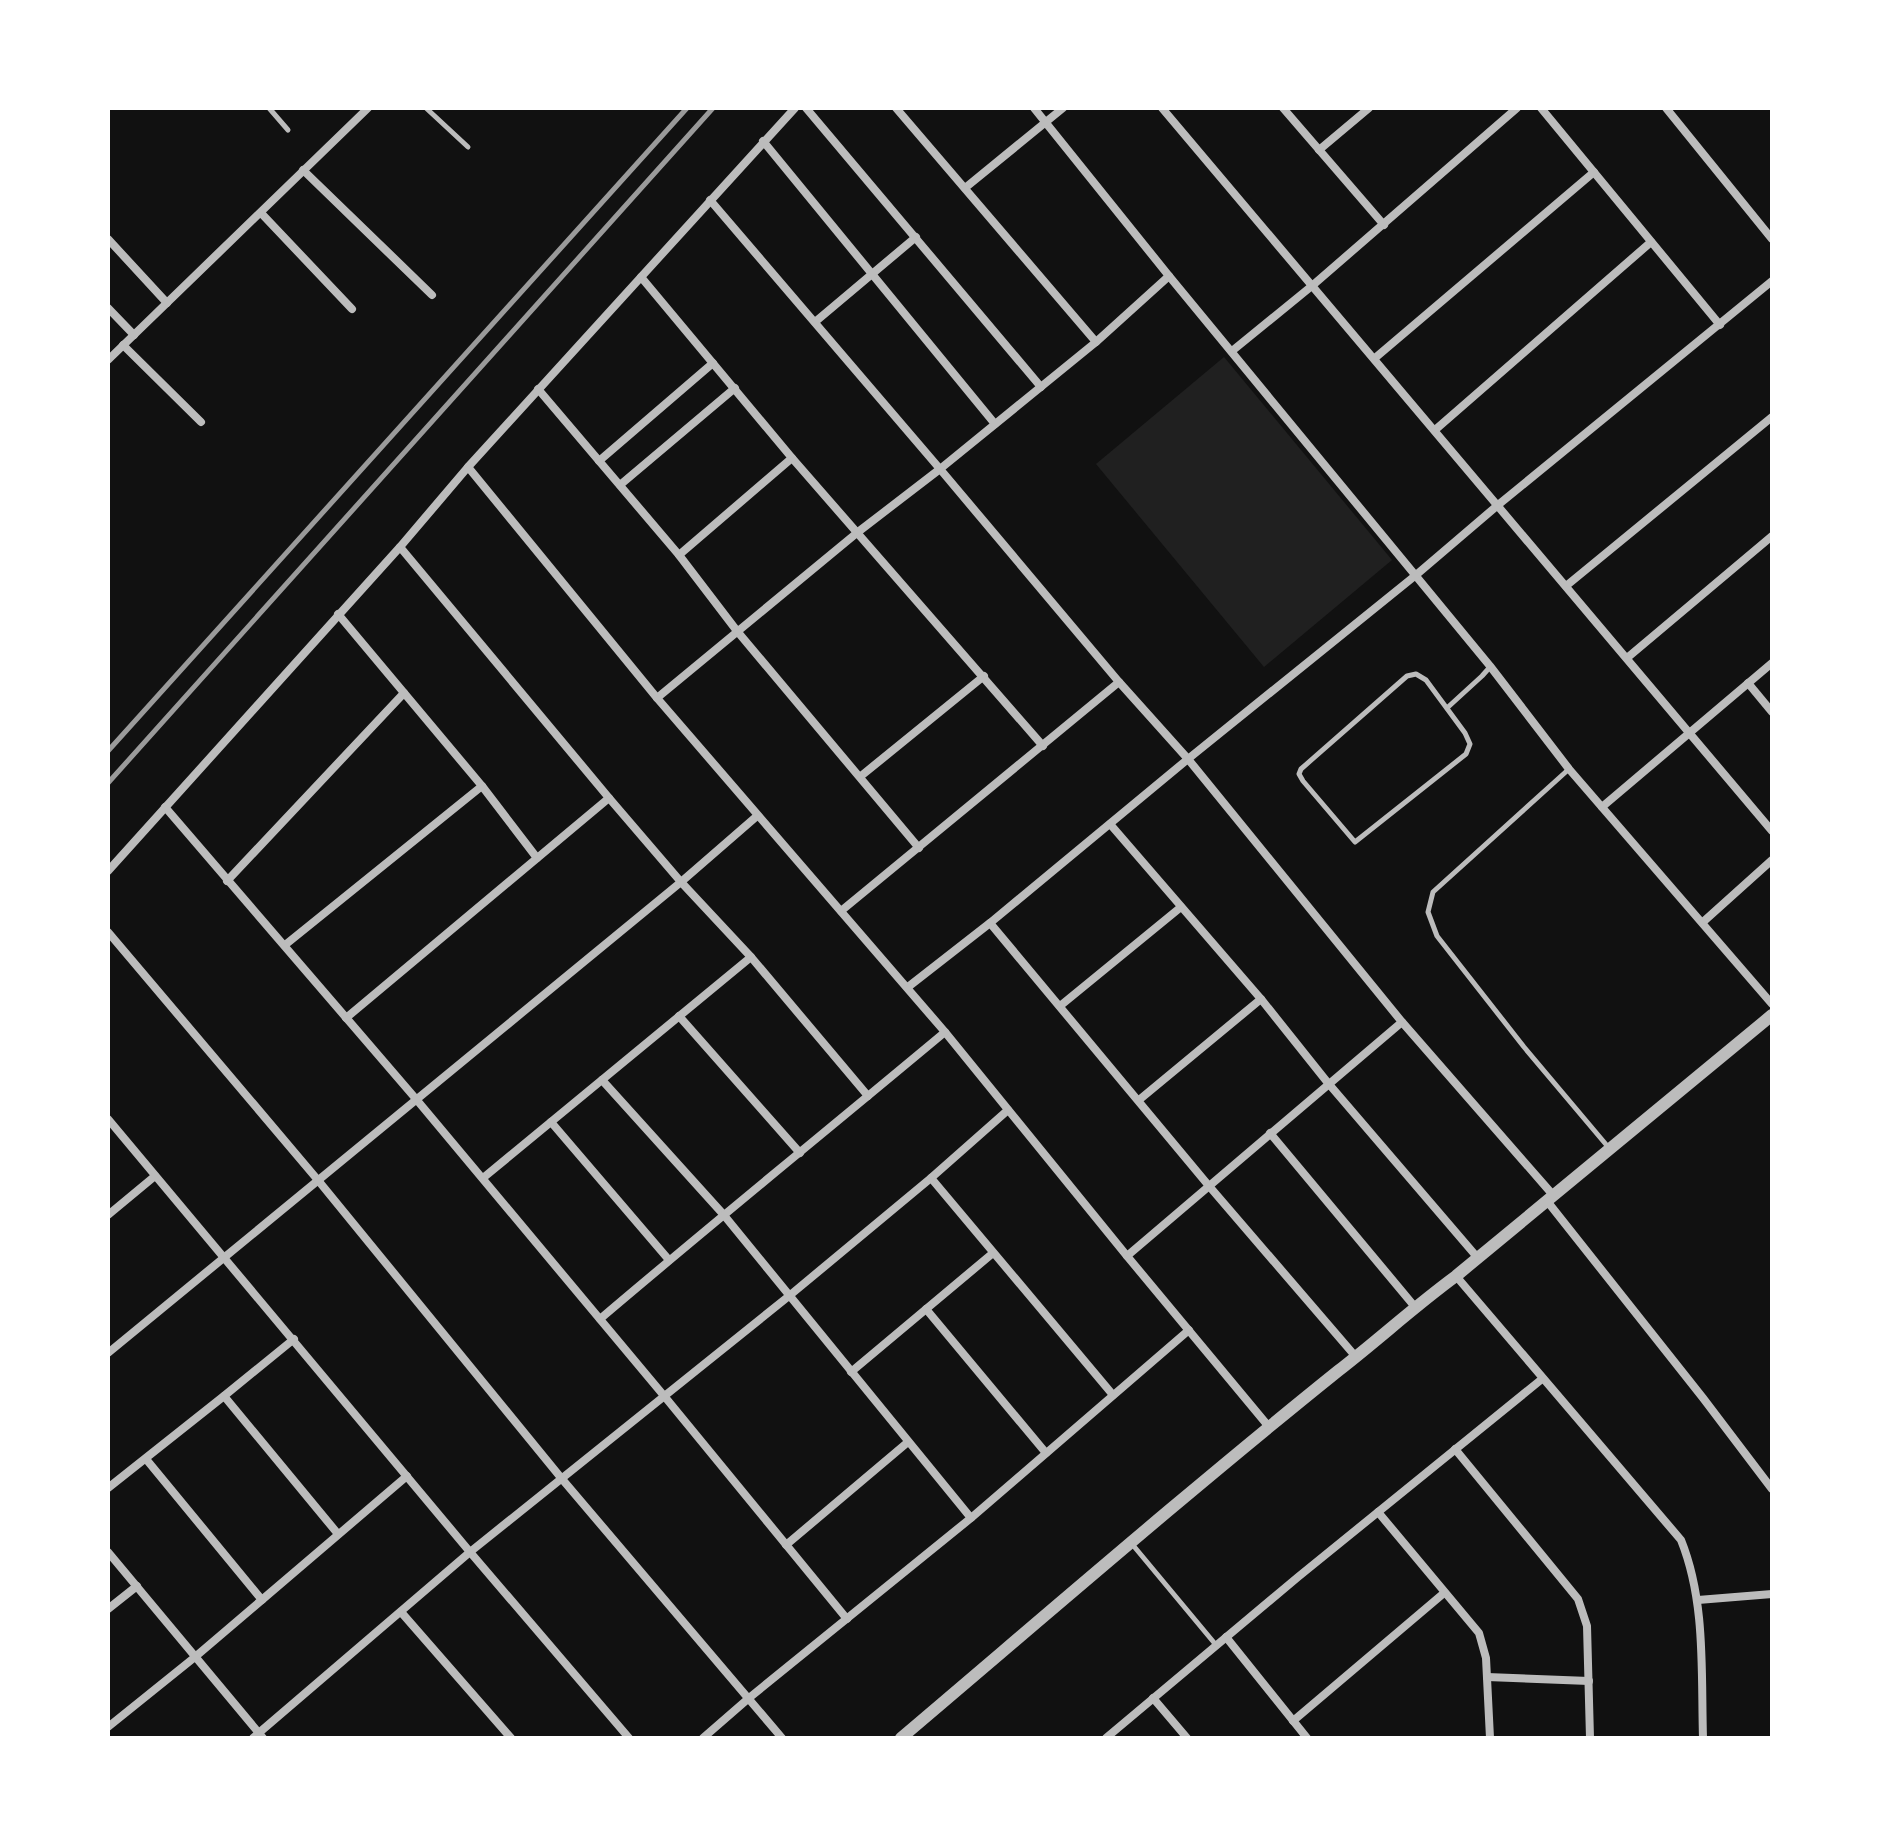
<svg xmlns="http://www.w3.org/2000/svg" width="1880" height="1846" viewBox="0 0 1880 1846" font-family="'Sofia Sans Condensed',sans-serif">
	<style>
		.green { fill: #202020 }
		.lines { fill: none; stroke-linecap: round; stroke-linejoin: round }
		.service { stroke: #bcbcbc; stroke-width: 5 }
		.minor { stroke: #bcbcbc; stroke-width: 8 }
		.tertiary { stroke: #bcbcbc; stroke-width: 12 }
		.rail { stroke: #9a9a9a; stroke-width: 5 }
	</style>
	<rect width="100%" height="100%" fill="#111"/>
	<path class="green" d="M 1224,357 L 1392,560 L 1264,667 L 1096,464 Z"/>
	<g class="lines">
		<g class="service">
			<path d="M 269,108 L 288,130"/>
			<path d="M 426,108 L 468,147"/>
			<path d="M 1416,674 L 1426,680 L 1465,733 L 1470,744 L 1466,754 L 1355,842 L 1303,781 L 1299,774 L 1301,769 L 1407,676 Z"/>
			<path d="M 1447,708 L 1482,676 L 1490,667"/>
			<path d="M 1569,769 L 1433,892 L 1428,912 L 1437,936 L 1524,1047 L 1609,1148"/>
			<path d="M 1132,1544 L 1216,1645"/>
		</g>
		<g class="minor">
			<path d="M 806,108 L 1041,387"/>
			<path d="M 896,108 L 1096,342"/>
			<path d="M 1034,108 L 1169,276 L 1490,666 L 1569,769 L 1772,1004"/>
			<path d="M 1162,108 L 1772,831"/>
			<path d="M 1283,108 L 1384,225"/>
			<path d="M 1541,108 L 1720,325"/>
			<path d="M 1666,108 L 1772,239"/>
			<path d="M 763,141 L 995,424"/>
			<path d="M 1319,150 L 1369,108"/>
			<path d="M 303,170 L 432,295"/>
			<path d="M 965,188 L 1063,108"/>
			<path d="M 710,200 L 940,469 L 1119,682 L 1188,759 L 1402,1022 L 1553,1195"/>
			<path d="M 261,213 L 352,309"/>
			<path d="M 108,239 L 167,303"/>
			<path d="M 641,277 L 792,458 L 1043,746"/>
			<path d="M 108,308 L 134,335"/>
			<path d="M 815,322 L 916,237"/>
			<path d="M 123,345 L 201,422"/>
			<path d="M 1232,351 L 1313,285 L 1517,108"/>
			<path d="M 1375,358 L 1594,172"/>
			<path d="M 108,360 L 368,108"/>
			<path d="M 538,389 L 679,555 L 737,631 L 919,848"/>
			<path d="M 1435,430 L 1651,242"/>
			<path d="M 599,461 L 713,363"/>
			<path d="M 468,467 L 657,698 L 945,1032 L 1127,1256 L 1269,1427"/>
			<path d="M 620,485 L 735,388"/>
			<path d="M 400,547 L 609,798 L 681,882 L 751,957 L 868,1096"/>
			<path d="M 679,555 L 792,458"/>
			<path d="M 1566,586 L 1772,417"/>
			<path d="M 338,614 L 482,786 L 537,858"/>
			<path d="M 1627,658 L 1772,536"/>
			<path d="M 1748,683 L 1772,712"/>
			<path d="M 657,698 L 858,532 L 940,469 L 1096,342 L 1169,276"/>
			<path d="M 861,776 L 984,676"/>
			<path d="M 165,807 L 416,1099 L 665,1397 L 847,1619"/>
			<path d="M 1602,807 L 1772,663"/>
			<path d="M 1110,824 L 1261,999 L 1328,1083 L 1477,1257"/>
			<path d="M 108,871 L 400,547 L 468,467 L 795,108"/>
			<path d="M 227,881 L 404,693"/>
			<path d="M 841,911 L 1119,682"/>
			<path d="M 1703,922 L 1772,860"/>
			<path d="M 990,923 L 1209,1186 L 1356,1357"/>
			<path d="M 108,932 L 317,1179 L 562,1479 L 782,1738"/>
			<path d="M 285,945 L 482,786"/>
			<path d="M 908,987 L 990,923 L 1188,759 L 1416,575 L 1498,505 L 1772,281"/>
			<path d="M 1060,1006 L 1181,907"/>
			<path d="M 679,1016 L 800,1153"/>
			<path d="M 346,1018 L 609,798"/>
			<path d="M 602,1080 L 723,1214 L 971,1518"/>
			<path d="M 1139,1100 L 1261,999"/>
			<path d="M 108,1119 L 470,1552 L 629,1738"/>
			<path d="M 551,1122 L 669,1260"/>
			<path d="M 1270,1133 L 1415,1307"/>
			<path d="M 483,1178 L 751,957"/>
			<path d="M 931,1178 L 1113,1395"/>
			<path d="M 1547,1201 L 1703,1398 L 1772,1489"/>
			<path d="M 108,1215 L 155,1176"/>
			<path d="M 1127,1256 L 1402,1022"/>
			<path d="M 1456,1276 L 1681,1540 C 1706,1602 1701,1672 1703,1738"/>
			<path d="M 926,1309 L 1046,1453"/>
			<path d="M 600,1319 C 714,1222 830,1128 945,1032"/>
			<path d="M 108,1353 L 681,882 L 757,816"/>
			<path d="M 851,1372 L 993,1253"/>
			<path d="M 224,1396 L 338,1534"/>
			<path d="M 1455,1449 L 1578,1599 L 1587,1626 L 1590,1738"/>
			<path d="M 146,1459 L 262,1600"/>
			<path d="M 108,1488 L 224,1396 L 294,1339"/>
			<path d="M 1378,1512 L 1479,1633 L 1486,1658 L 1490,1738"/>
			<path d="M 786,1545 L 908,1442"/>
			<path d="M 108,1552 L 263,1738"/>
			<path d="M 1698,1600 L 1772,1594"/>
			<path d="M 108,1609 L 137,1586"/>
			<path d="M 401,1612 L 511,1738"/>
			<path d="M 1226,1637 L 1307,1738"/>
			<path d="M 1487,1677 L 1589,1681"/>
			<path d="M 1153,1698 L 1187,1738"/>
			<path d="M 1293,1721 L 1444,1593"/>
			<path d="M 108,1727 L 195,1657 L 407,1476"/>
			<path d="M 253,1738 L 470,1552 L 789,1296 L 931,1178 L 1008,1110"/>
			<path d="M 703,1738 L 749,1698 L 971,1518 L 1189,1330"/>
			<path d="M 1106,1738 L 1298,1577 L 1542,1379"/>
		</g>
		<path class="tertiary" d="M 901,1738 C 1046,1615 1190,1490 1338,1371 C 1378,1340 1415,1306 1456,1276 L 1772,1015"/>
		<g class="rail">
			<path d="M 108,751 L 687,108"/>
			<path d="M 108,783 L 713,108"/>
		</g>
	</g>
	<rect width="1880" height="1846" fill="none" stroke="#ffffff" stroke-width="220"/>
</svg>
